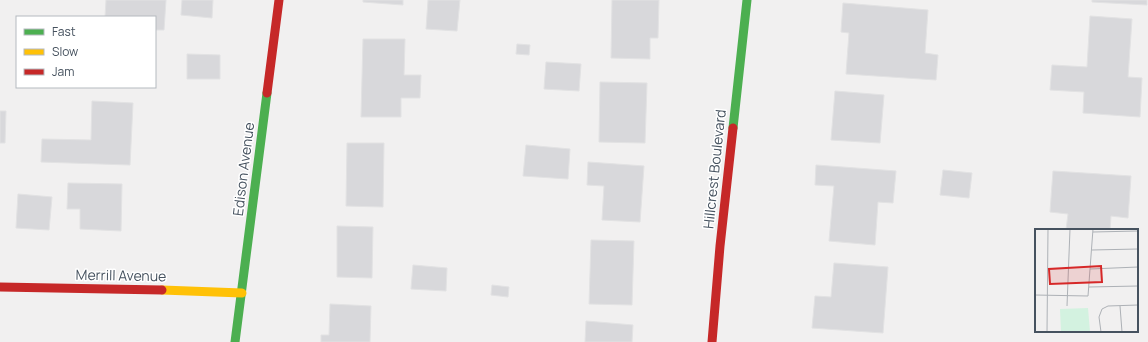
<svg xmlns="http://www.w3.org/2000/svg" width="1148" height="342" viewBox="0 0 1148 342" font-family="Manrope,sans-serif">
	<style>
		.building { fill: #d8d8db; stroke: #e2e2e3 }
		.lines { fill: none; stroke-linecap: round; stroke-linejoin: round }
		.fast { stroke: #4caf50; stroke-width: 9 }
		.slow { stroke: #ffc107; stroke-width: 9 }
		.jam { stroke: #c62828; stroke-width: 9 }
		.labels { text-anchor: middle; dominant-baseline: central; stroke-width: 3; stroke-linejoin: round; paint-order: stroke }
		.street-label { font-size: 14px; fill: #46525f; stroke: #fff }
		.inset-road { fill: none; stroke: #adb1b6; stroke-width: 1 }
		.view { fill: #d62828; fill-opacity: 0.15; stroke: #d62828; stroke-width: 2 }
		.inset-edge { fill: none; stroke: #46525f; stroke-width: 2 }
	</style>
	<rect width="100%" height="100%" fill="#f1f0f0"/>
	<g class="building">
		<path d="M 106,0 L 166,0 L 164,30 L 155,30 L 155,17 L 105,17 Z"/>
		<path d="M 182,0 L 213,0 L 212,18 L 181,15 Z"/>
		<path d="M 363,0 L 403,0 L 403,5 L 363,2 Z"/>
		<path d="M 428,0 L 460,0 L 457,31 L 426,29 Z"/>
		<path d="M 612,0 L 659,0 L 658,38 L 650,38 L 650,59 L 611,58 Z"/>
		<path d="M 1092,0 L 1147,0 L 1147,5 L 1092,2 Z"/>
		<path d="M 843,3 L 928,10 L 925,53 L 938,55 L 936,80 L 846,74 L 849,33 L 841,32 Z"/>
		<path d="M 1090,16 L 1132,19 L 1128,77 L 1142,78 L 1140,117 L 1083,113 L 1084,92 L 1050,90 L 1052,65 L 1087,67 Z"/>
		<path d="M 363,39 L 405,39 L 404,75 L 421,75 L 420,98 L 401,98 L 401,117 L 361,117 Z"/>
		<path d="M 517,44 L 530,45 L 529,55 L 516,54 Z"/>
		<path d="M 187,54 L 220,55 L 220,79 L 187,79 Z"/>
		<path d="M 546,62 L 581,64 L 579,91 L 544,89 Z"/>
		<path d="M 600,82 L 647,83 L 645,143 L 599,142 Z"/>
		<path d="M 835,91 L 884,95 L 880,143 L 831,140 Z"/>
		<path d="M 92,101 L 133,103 L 130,165 L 41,162 L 42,139 L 91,140 Z"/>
		<path d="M 0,111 L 6,111 L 5,143 L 0,143 Z"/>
		<path d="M 347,143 L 384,143 L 383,207 L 346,206 Z"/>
		<path d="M 526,145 L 570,149 L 568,179 L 523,176 Z"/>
		<path d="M 588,162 L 644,166 L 640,222 L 602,220 L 604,186 L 587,185 Z"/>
		<path d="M 816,165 L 896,171 L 893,203 L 878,202 L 875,245 L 829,241 L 834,186 L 815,185 Z"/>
		<path d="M 943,170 L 972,173 L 969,198 L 940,195 Z"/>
		<path d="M 1053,171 L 1131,176 L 1128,218 L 1111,216 L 1110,230 L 1066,230 L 1068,214 L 1050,212 Z"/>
		<path d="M 68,183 L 122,184 L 121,231 L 80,229 L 80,209 L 67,209 Z"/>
		<path d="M 18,194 L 52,197 L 49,230 L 16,228 Z"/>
		<path d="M 337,226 L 373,227 L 372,278 L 337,277 Z"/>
		<path d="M 591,240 L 634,241 L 632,305 L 589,304 Z"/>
		<path d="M 834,263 L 888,267 L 883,333 L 812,328 L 815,296 L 831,297 Z"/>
		<path d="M 413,265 L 447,268 L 446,291 L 411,289 Z"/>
		<path d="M 492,285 L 509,287 L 508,297 L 491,295 Z"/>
		<path d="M 330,304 L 371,306 L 370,342 L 321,342 L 321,335 L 329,335 Z"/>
		<path d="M 586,321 L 633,325 L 632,342 L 585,342 Z"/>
	</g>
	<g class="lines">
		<g class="fast">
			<path d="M 733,128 L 747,0"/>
			<path d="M 235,342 L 267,93"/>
		</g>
		<path class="slow" d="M 162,290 L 242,293"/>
		<g class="jam">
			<path d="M 267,93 L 279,0"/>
			<path d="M 0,287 L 162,290"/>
			<path d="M 712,342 L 720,246 L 733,128"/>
		</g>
	</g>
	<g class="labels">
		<g class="street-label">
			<text transform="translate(243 169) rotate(-83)">Edison Avenue</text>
			<text transform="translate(714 169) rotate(-84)">Hillcrest Boulevard</text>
			<text transform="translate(121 275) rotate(1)">Merrill Avenue</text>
		</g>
	</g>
	<g transform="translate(1035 229)">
		<rect width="103" height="103" fill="#f1f0f0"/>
		<path d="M 53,79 L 55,103 L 26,103 L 25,80 Z" fill="#d3f2e0"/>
		<path class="inset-road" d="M 58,3 L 103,2M 57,21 L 103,20M 55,40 L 103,38M 54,58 L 103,57M 0,66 L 53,67 L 58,0M 32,77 L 35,0M 85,77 L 87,103M 12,103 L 13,0M 66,103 L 64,88 L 67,80 L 73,77 L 103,76"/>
		<path class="view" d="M 66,37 L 67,53 L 15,55 L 14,40 Z"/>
		<rect width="103" height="103" class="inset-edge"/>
	</g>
	<rect x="16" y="16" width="140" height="72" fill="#ffffff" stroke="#b5babf"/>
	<rect x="24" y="29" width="20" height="6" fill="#4caf50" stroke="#b5babf"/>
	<text x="52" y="36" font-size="12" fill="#46525f">Fast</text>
	<rect x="24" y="49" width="20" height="6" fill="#ffc107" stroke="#b5babf"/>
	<text x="52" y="56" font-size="12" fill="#46525f">Slow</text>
	<rect x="24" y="69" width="20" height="6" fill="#c62828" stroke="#b5babf"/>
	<text x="52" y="76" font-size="12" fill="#46525f">Jam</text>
</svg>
